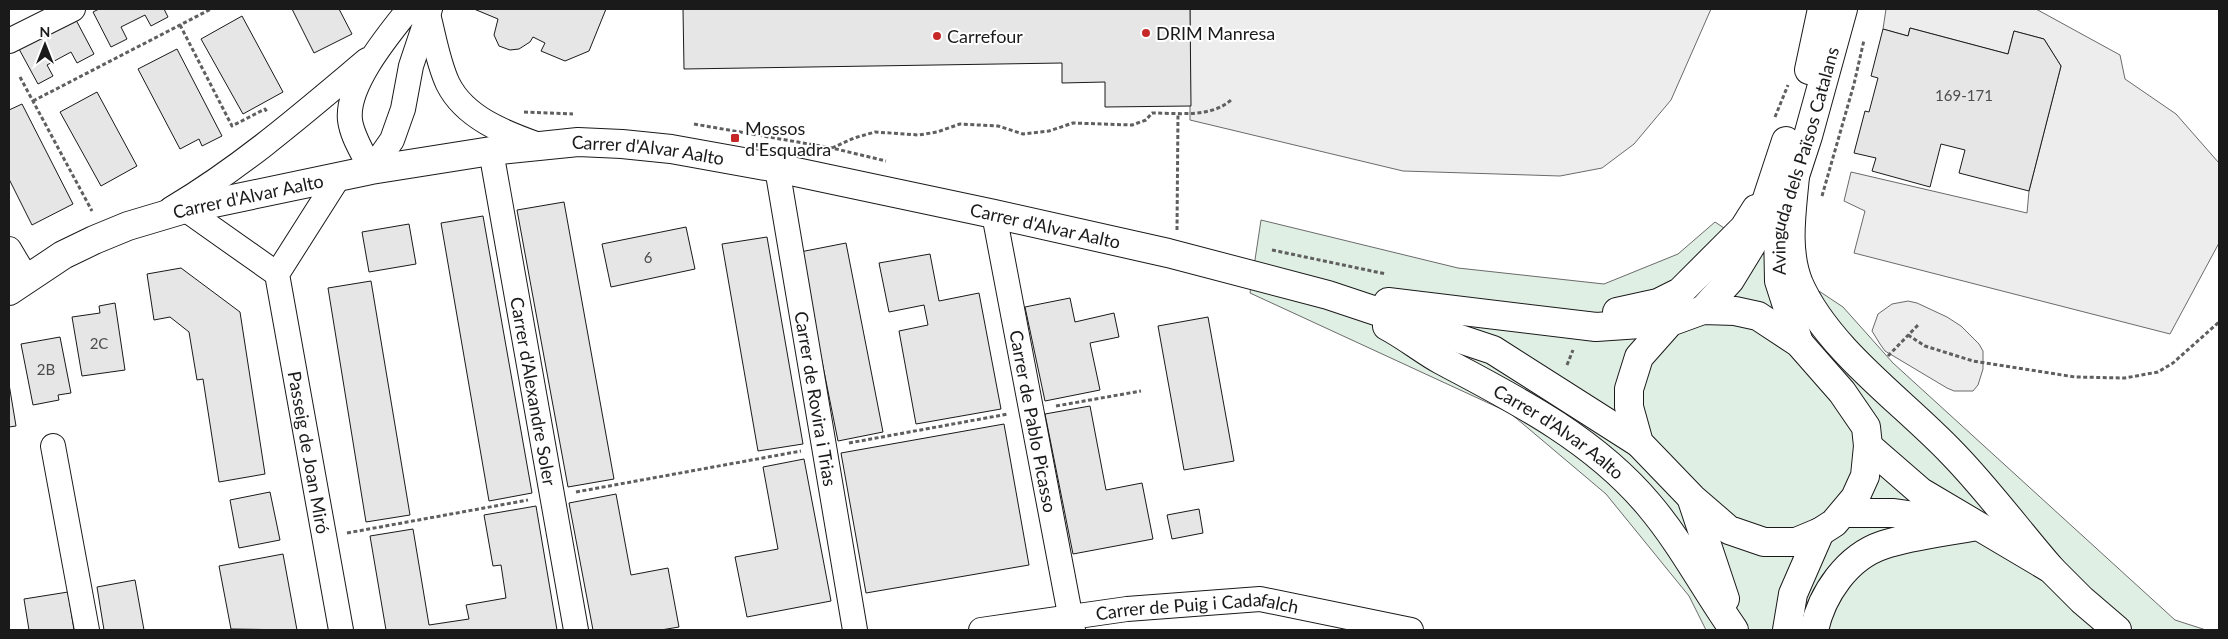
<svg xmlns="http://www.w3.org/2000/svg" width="2228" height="639" viewBox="0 0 2228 639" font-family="Lato,sans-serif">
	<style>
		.green { fill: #e0efe3; stroke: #6a6a6a }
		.parking { fill: #ededed; stroke: #6a6a6a }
		.building { fill: #e6e6e6; stroke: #1a1a1a }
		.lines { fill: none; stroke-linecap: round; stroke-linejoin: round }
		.minor-casing { stroke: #1a1a1a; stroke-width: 26 }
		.tertiary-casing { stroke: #1a1a1a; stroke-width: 30 }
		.trunk-casing { stroke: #1a1a1a; stroke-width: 30 }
		.path { stroke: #5f5f5f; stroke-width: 3; stroke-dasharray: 4 2.5; stroke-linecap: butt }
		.minor { stroke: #fff; stroke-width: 24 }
		.tertiary { stroke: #fff; stroke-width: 28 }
		.trunk { stroke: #fff; stroke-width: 28 }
		.poi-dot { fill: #c62828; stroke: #fff; stroke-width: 2 }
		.labels { text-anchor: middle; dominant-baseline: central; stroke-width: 4; stroke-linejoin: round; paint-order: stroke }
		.number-label { font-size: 15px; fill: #4d4d4d }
		.poi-label { font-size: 18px; fill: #1a1a1a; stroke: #fff; text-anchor: start }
		.street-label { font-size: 18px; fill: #1a1a1a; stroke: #fff }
	</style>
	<rect width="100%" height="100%" fill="#fff"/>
	<path class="green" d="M 1261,220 L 1458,268 L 1604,284 L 1678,254 L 1715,222 L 1843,307 L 1893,363 L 2175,620 L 2206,630 L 1706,630 L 1689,596 L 1606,494 L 1510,413 L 1250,293 Z"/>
	<g class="parking">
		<path d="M 1190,9 L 1711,9 L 1671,100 L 1634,144 L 1602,168 L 1560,176 L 1403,171 L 1190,120 Z"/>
		<path d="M 1886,9 L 2036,9 L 2120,55 L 2125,79 L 2176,114 L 2219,163 L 2219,243 L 2170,334 L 1854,253 L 1865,211 L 1844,201 L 1851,172 L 2027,213 L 2029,191 L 2061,66 L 2044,39 L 2014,31 L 2008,54 L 1910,28 L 1908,36 L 1883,29 Z"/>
		<path d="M 1908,301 L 1917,303 L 1947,317 L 1961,326 L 1979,344 L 1983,351 L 1983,369 L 1978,385 L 1973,391 L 1954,391 L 1947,388 L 1885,351 L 1880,344 L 1872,331 L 1878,314 L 1892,304 Z"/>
	</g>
	<g class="building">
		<path d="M 99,9 L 164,9 L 168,17 L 151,26 L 145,15 L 121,27 L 127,39 L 111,47 L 93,12 Z"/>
		<path d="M 292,9 L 339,9 L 352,34 L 314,53 Z"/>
		<path d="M 474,9 L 606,9 L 589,51 L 565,61 L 541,51 L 545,43 L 533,37 L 530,42 L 519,49 L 510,50 L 499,46 L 494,35 L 498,19 Z"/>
		<path d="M 683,9 L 1190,9 L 1191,106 L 1105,107 L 1105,82 L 1062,83 L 1062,63 L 684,69 Z"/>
		<path d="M 242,16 L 283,92 L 243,114 L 201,39 Z"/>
		<path d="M 76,20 L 94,54 L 77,63 L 71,52 L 47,65 L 53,76 L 38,84 L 19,49 Z"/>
		<path d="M 1910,28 L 2008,54 L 2014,31 L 2044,39 L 2061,66 L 2029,191 L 1959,173 L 1965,150 L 1941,144 L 1930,187 L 1872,171 L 1876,158 L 1854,153 L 1865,111 L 1869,112 L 1878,78 L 1871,76 L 1883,29 L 1908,36 Z"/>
		<path d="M 177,49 L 222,136 L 202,146 L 199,139 L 180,149 L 138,69 Z"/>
		<path d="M 97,92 L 137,166 L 101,186 L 60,112 Z"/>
		<path d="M 22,104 L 73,204 L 32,225 L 9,179 L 9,110 Z"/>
		<path d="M 564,202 L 614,479 L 568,487 L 517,210 Z"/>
		<path d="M 483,216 L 532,493 L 489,501 L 441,223 Z"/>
		<path d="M 409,224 L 416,264 L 369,272 L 362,232 Z"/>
		<path d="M 686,227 L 695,269 L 611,287 L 602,244 Z"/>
		<path d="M 767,237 L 803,444 L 758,451 L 722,244 Z"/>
		<path d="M 846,243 L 883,432 L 838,441 L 800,252 Z"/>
		<path d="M 930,254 L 939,301 L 979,293 L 1001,409 L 916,424 L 899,331 L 928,325 L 924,305 L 889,312 L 879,263 Z"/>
		<path d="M 181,268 L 240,312 L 265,474 L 219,482 L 203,379 L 197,380 L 189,332 L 170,317 L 154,320 L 147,274 Z"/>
		<path d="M 371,281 L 410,515 L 366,522 L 328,288 Z"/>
		<path d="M 1070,298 L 1075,322 L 1114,313 L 1119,337 L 1090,343 L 1100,390 L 1045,401 L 1025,307 Z"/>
		<path d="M 115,303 L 125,370 L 82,376 L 72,317 L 100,313 L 99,306 Z"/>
		<path d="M 1208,317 L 1234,461 L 1184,470 L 1158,326 Z"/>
		<path d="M 60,337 L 71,393 L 58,395 L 59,400 L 33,405 L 21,344 Z"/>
		<path d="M 9,384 L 16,426 L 9,427 Z"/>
		<path d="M 1090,406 L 1106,490 L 1142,483 L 1153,539 L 1073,554 L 1045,414 Z"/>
		<path d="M 1004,424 L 1029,565 L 866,593 L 841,453 Z"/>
		<path d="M 804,459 L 831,601 L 747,617 L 735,557 L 778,549 L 763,467 Z"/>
		<path d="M 270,492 L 280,540 L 239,548 L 230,500 Z"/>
		<path d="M 616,494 L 631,575 L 668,568 L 679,627 L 661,630 L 593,630 L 569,503 Z"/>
		<path d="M 536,506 L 557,630 L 386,630 L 370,536 L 413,529 L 429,625 L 469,619 L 466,605 L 506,598 L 501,565 L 493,566 L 484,515 Z"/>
		<path d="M 1199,509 L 1203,533 L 1172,539 L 1167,515 Z"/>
		<path d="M 283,554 L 297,630 L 231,629 L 219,566 Z"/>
		<path d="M 135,580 L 144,630 L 104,630 L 97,587 Z"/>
		<path d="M 68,592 L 74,630 L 29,630 L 24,599 Z"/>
	</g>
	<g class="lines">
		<g class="minor-casing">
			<g id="minor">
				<path d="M 409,9 C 389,34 346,85 350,120 C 352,137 364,154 371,170 L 392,140 L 403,109 L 411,66 L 430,9"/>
				<path d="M 428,14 C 434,37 438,63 448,84 C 465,118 505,133 539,145"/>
				<path d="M 9,41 L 73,9"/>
				<path id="s1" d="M 491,151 L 576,630"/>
				<path id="s2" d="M 777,168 L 855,630"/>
				<path id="s3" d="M 338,178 L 277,274 L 341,630"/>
				<path d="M 171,209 C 242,167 304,113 367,60"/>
				<path d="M 185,209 L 277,274"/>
				<path id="s4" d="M 994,214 L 1073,630"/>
				<path d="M 9,249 L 27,279"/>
				<path d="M 53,446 L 87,630"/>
				<path id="s5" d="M 981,630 L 1127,609 L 1260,599 L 1411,630"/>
			</g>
		</g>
		<g class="tertiary-casing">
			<g id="tertiary">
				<path d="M 1809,70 L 1822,9"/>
				<path id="s6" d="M 9,291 L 63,255 L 94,240 L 128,226 L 185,209 L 371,170 L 491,151 L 578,142 L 622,144 L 671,149 L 777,168 L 994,214 L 1168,253 L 1328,295 L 1493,350 L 1639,443"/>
				<path d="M 1388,302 L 1596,327 L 1670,322"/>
				<path d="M 1703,310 L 1735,311 L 1758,316 L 1799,343 L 1842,392 L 1866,427 L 1868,446 L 1865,476 L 1855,498 L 1834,523 L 1820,532 L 1796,542 L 1764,542 L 1729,530 L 1692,498 L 1639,443 L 1629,407 L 1629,389 L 1639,357 L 1670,322 Z"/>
				<path d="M 1703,310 L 1730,280 L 1752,244 L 1786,141"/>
				<path d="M 1617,312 L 1658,303 L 1680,292 L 1744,228 L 1756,209"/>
				<path id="s7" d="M 1387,326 C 1406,336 1423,350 1441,360 C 1515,399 1594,439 1649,505 C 1682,544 1705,589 1734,630"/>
				<path id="s8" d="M 1799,343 L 1779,281 L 1778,228 L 1808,136 L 1843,9"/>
				<path d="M 1692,500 L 1725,599"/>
				<path d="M 1787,630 L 1793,594 L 1820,532"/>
				<path d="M 1814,630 C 1822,594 1847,557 1883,545 C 1913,535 1946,532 1977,526"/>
			</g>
		</g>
		<g class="trunk-casing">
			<g id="trunk">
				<path d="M 1795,176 C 1792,211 1785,250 1799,284 C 1828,350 1904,402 1953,454 C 1988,490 2018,531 2051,569"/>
				<path d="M 1868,446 L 1921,492 L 2051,569 L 2082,600 L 2117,630"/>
				<path d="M 1845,513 L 1894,513 L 1965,523"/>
			</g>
		</g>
		<g class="path">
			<path d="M 180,25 L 232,126 L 265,109 L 267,112"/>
			<path d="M 20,77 L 92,211"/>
			<path d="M 33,101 L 211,9"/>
			<path d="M 524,112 L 573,114"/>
			<path d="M 1775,117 L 1788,85"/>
			<path d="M 694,124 L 832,148 L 886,161"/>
			<path d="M 832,148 L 854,138 L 875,132 L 919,135 L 937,132 L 960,124 L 998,126 L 1023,134 L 1049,131 L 1073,123 L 1132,125 L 1146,120 L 1152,113 C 1178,113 1211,118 1231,100"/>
			<path d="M 1822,196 L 1854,84 L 1864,40"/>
			<path d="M 1177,230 L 1178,113"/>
			<path d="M 1272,250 L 1386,274"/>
			<path d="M 1908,335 L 1925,346 L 1973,361 L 2075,377 L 2125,378 L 2158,372 L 2173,363 L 2219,322"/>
			<path d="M 1888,356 L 1918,325"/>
			<path d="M 1567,365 L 1573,350"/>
			<path d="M 1056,406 L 1141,391"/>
			<path d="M 849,443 L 1008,414"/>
			<path d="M 576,492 L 801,451"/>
			<path d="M 347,533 L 528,500"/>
		</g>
		<use href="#minor" class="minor"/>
		<use href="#tertiary" class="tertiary"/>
		<use href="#trunk" class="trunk"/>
	</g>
	<g class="poi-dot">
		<circle cx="1146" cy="33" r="5"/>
		<circle cx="937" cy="36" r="5"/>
		<rect x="730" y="133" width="10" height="10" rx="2.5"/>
	</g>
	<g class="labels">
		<g class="number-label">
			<text x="1964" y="95">169-171</text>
			<text x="648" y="257">6</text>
			<text x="99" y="343">2C</text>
			<text x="46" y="369">2B</text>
		</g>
		<g class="poi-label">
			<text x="1156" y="33">DRIM Manresa</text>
			<text x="947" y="36">Carrefour</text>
			<text x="745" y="128">Mossos<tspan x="745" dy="21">d'Esquadra</tspan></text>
		</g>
		<g class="street-label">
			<text stroke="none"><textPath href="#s6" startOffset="665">Carrer d'Alvar Aalto</textPath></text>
			<text stroke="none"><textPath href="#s8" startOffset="189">Avinguda dels Països Catalans</textPath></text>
			<text stroke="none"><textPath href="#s6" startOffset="260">Carrer d'Alvar Aalto</textPath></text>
			<text stroke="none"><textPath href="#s6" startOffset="1070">Carrer d'Alvar Aalto</textPath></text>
			<text stroke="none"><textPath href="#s1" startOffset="244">Carrer d'Alexandre Soler</textPath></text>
			<text stroke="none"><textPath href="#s2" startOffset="234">Carrer de Rovira i Trias</textPath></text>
			<text stroke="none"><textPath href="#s4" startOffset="211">Carrer de Pablo Picasso</textPath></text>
			<text stroke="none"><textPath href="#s7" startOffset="202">Carrer d'Alvar Aalto</textPath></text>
			<text stroke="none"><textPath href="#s3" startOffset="295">Passeig de Joan Miró</textPath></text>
			<text stroke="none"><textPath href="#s5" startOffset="218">Carrer de Puig i Cadafalch</textPath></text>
		</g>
	</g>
	<rect width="2228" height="639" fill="none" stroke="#1a1a1a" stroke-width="20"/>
	<g transform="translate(45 45)" stroke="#ffffff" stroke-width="4" paint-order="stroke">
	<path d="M0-4L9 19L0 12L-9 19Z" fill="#1a1a1a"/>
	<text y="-8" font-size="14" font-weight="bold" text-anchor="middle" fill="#1a1a1a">N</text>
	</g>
</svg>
